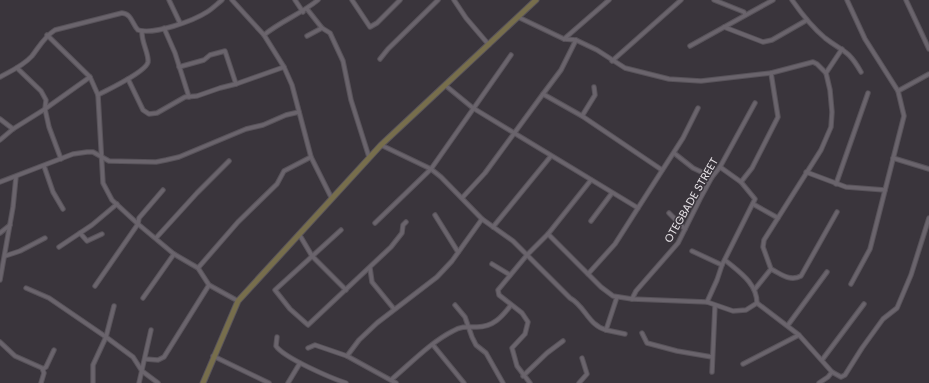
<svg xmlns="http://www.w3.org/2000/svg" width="929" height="383" viewBox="0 0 929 383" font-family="Poppins,sans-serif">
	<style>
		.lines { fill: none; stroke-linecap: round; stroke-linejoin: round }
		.street-casing { stroke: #58535a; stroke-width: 5.5 }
		.secondary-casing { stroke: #58535a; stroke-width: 7 }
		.street { stroke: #6a646c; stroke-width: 3.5 }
		.secondary { stroke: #776e4c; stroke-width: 5 }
		.labels { text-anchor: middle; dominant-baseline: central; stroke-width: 3; stroke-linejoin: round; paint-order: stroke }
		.street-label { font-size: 11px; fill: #e6e2e6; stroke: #3a353c }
	</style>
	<rect width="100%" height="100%" fill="#3a353c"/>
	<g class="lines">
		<g class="street-casing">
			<g id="street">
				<path d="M 169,0 L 180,23"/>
				<path d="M 232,0 L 264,35 L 284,67 L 292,85 L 311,157 L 331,197"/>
				<path d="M 295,0 L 303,12"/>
				<path d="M 352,0 L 370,27 L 377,23 L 400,0"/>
				<path d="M 454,0 L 466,18 L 489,45"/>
				<path d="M 714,0 L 744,12 L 745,15"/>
				<path d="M 792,0 C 801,13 813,28 825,38 C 843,52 848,49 861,72"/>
				<path d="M 847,0 L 865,39 L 898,91 L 904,116 L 870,249 L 851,284"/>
				<path d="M 906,0 L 929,49"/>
				<path d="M 307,9 L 322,28 L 330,33 L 343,61 L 351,100 L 369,157"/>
				<path d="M 518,17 L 564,39 L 576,40 L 597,50 L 625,68 L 669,79 L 701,81 L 771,73 L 813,62 L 817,64 L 826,73 L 830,90 L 832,112 L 831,127 L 821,150 L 764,240 L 763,247 L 771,269 C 781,274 790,282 801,276 L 837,212"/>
				<path d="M 724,27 L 763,42 L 772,40 L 807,20"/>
				<path d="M 164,28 L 175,53 L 189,97"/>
				<path d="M 47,35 L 90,77 L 98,95 L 103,183 L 112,200 L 138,224 L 174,254 L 198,268 L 209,285 L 238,301"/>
				<path d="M 264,35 C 281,21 301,14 318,0"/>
				<path d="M 307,36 L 322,28"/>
				<path d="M 564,39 L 609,0"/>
				<path d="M 690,46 L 773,0"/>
				<path d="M 380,59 L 388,49 L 438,0"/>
				<path d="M 612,61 L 681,0"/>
				<path d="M 179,67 L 204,60 L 210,55 L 225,51 L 236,84"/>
				<path d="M 17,68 L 41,91 L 46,100 L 45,109 L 49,127 L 61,159"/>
				<path d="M 826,73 L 842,49"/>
				<path d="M 0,77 C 11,71 23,66 32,56 C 39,47 44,37 55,30 L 122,13 C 132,14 132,24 138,30 C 154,35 193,21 207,12 C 212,9 217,4 222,0"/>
				<path d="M 128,79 L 143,110 L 149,114 L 157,113 L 185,97 L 197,96 L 220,88 L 236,84 L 284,67"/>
				<path d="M 445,85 L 473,108 L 638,208 L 683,138 L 698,108"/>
				<path d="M 898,91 L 929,74"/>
				<path d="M 543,94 L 561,70 L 576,40"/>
				<path d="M 98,95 C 107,90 146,72 148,62 C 149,53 141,42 142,31"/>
				<path d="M 582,116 L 595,95 L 594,87"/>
				<path d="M 0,119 L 13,129"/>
				<path d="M 0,140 L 13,129 L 45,109 L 90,77"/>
				<path d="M 381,145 L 431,169 L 441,177 L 482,219 L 513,241 L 570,298 C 585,306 588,325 606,330 L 617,297"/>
				<path d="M 674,153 L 693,168 L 712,177"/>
				<path d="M 893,158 L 929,169"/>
				<path d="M 44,166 L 53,192 L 63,209"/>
				<path d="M 806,172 L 846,187 L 885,190"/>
				<path d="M 0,182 L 73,154 L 87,152 L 93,152 L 109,161 L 156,162 L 166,160 L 179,157 L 246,129 L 263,125 L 286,115 L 299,112"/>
				<path d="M 741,182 L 752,168 L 778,117 L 771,73"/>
				<path d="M 836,184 L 868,93"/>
				<path d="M 462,198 L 485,173 L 543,94 L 582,116 L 662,170"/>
				<path d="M 753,204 L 778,218"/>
				<path d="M 669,213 L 685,229"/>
				<path d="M 435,215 L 458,252"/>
				<path d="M 591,221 L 612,193"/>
				<path d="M 375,223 L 431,169 L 511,55"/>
				<path d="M 493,227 L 551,156"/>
				<path d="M 341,230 L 275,290 L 290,309 L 308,325 L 391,247 L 402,233 L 403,225 L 406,222"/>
				<path d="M 0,233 L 10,225"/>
				<path d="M 80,233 L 87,241 L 102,234"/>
				<path d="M 299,234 L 312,256 L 346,290"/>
				<path d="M 548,234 L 601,287 L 613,296 L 632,299 L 707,302 L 733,311 L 746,310 L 757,303 L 799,335 L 832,372 L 828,377 L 819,383"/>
				<path d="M 156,238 L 197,193 L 229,161"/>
				<path d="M 59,247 L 92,225 L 117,204"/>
				<path d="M 692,251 L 722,265"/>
				<path d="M 5,256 L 20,251 L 45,238"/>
				<path d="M 725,260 C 739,272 757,283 757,303"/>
				<path d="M 492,264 L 510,275"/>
				<path d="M 198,268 L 238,222 L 277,184 L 284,171 L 311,157"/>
				<path d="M 370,268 L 372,282 L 394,309"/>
				<path d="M 588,274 L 615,244 L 638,208"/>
				<path d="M 0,280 L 13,207 L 16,177"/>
				<path d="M 95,286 L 138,224 L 139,218 L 163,190"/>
				<path d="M 26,288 L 49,298 L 106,337 L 133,357 L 142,371 L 158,383"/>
				<path d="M 755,289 L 771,269"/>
				<path d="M 143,298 L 174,254"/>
				<path d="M 632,299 L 636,291 L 678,243 L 700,199 L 712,177 L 720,167 L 755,103"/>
				<path d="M 707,302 L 717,280 L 722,265 L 755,199 L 741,182 L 720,167"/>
				<path d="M 455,305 L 465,317 L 472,337 L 476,345 L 486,353 L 503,383"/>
				<path d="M 788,325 L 827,272"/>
				<path d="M 606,330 L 625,334"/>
				<path d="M 642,333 L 647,343 L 677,351 L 712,357"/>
				<path d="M 277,337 L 276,346 C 284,358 331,378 346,383"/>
				<path d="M 0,342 L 15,356 L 42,368 L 44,373 L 41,383"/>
				<path d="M 433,345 L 464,383"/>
				<path d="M 308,348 L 315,345 L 347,356 L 396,383"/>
				<path d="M 213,356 L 269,383"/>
				<path d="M 347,356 L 359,340 L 377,323 L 437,277 L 452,261 L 482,219"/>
				<path d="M 145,359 L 158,360 L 164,357 L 209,285"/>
				<path d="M 822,360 L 864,304"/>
				<path d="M 743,364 L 799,335"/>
				<path d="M 43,369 L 46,367 L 54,350"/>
				<path d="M 712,372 L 715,306"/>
				<path d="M 832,372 L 841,377 L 845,375 L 862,348 L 883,319 L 897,308 L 911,275 L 929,218"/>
				<path d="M 523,376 L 547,353 L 563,341"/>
				<path d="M 392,379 C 411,363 431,342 453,331 C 461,326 468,327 477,327 C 493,327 502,317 511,305"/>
				<path d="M 93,383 L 93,365 L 106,337 L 114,306"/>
				<path d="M 139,383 L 151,330"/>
				<path d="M 288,383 L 300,363"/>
				<path d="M 530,383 L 517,366 L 512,348 L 525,334 L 528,322 L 522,313 L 499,295 L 498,290 L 527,255 L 548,234 L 591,180"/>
				<path d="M 579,383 L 587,374 L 582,358"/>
			</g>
		</g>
		<g class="secondary-casing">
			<path id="secondary" d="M 203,383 L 238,301 L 381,145 L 536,0"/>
		</g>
		<use href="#street" class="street"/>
		<use href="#secondary" class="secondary"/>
	</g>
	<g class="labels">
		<g class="street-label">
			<text transform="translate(691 200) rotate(-60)">OTEGBADE STREET</text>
		</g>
	</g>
</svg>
